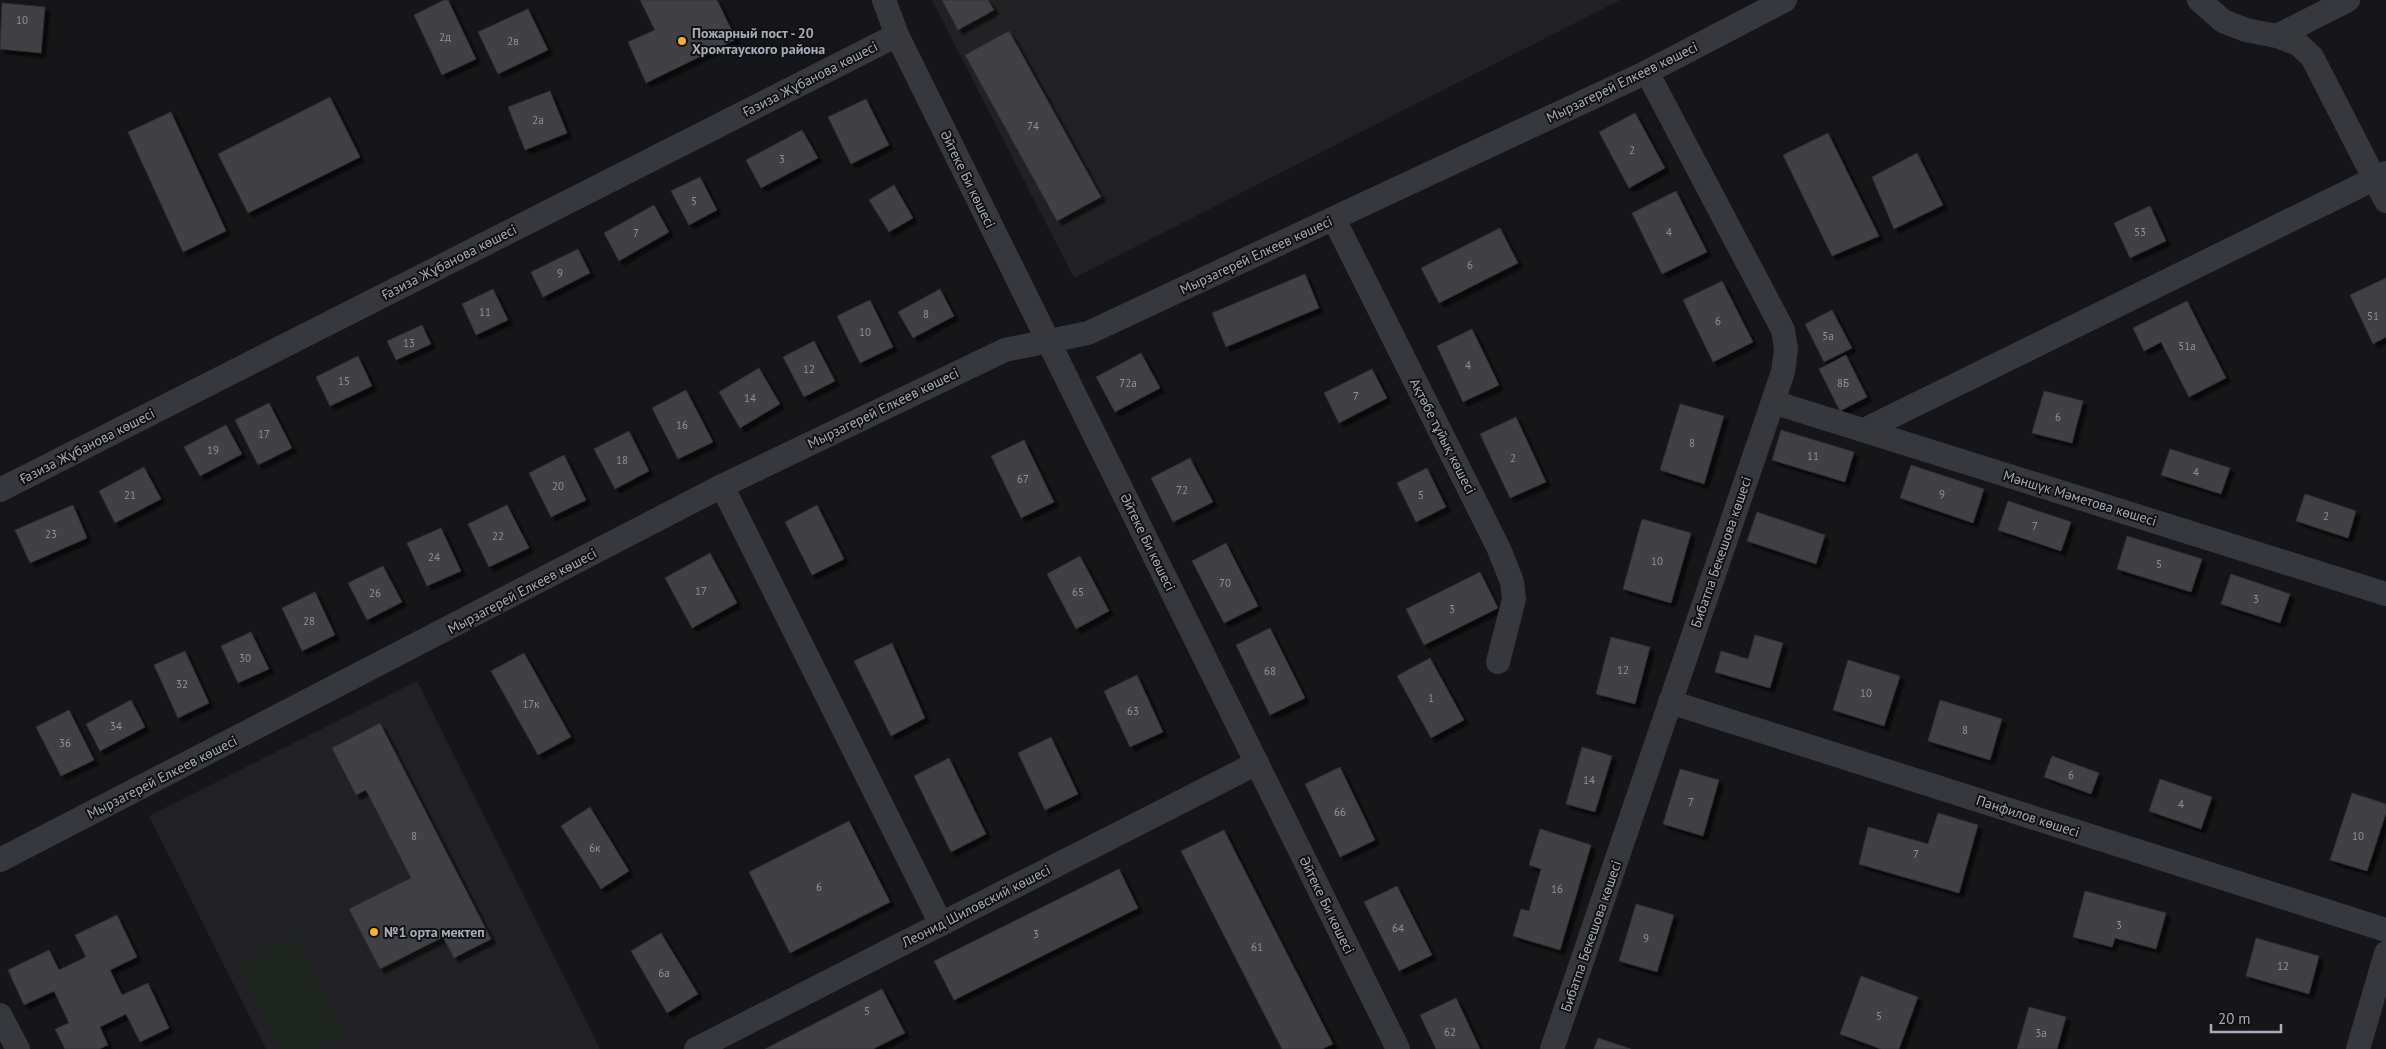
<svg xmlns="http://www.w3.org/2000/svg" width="2386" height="1049" viewBox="0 0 2386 1049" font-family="'PT Sans',sans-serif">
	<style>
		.built { fill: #222225 }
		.green { fill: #1e261f }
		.building { fill: #404145; stroke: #303034; filter: url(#shadow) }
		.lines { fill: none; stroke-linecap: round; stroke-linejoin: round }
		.minor { stroke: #37383d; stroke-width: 24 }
		.poi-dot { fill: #f2b134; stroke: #111113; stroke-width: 2 }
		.labels { text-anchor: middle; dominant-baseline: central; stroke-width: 4; stroke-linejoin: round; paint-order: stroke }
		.number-label { font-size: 11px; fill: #8e929b }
		.poi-label { font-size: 14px; font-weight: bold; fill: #a8adb8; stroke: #111113; text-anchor: start }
		.street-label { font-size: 14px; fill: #a8adb8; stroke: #111113 }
	</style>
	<defs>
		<filter id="shadow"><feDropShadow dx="4.5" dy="4.5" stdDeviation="1" flood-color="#0009"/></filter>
	</defs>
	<rect width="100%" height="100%" fill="#161618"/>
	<g class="built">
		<path d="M 932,0 L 1620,0 L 1074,278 Z"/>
		<path d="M 417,681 L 600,1049 L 266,1049 L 149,816 Z"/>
	</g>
	<path class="green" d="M 295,938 L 344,1036 L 318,1049 L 280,1049 L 239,966 Z"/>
	<g class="building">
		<path d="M 444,0 L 448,0 L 476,59 L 442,75 L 414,15 Z"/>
		<path d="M 640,0 L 717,0 L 736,39 L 646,83 L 628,42 L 655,30 Z"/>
		<path d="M 942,0 L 988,0 L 994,10 L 958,30 Z"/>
		<path d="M 2,3 L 45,7 L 41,53 L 0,49 Z"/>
		<path d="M 528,9 L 548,50 L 498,74 L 478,32 Z"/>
		<path d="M 1009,31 L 1101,197 L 1057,221 L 965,55 Z"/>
		<path d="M 550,91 L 567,133 L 525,150 L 508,107 Z"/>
		<path d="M 330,97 L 360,157 L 248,213 L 218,154 Z"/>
		<path d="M 866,99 L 889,145 L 851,164 L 828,117 Z"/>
		<path d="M 171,112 L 226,231 L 183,252 L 128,132 Z"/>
		<path d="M 1635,113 L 1665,168 L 1629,188 L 1599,132 Z"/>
		<path d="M 802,130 L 818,158 L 761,188 L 746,160 Z"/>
		<path d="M 1828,133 L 1879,236 L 1832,256 L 1783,155 Z"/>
		<path d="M 1917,153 L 1943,205 L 1894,229 L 1872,177 Z"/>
		<path d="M 700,177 L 717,210 L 689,225 L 671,191 Z"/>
		<path d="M 894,185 L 913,218 L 889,232 L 869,200 Z"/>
		<path d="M 1676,191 L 1707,252 L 1662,274 L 1632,213 Z"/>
		<path d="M 654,205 L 669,232 L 619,261 L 604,233 Z"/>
		<path d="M 2150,206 L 2166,241 L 2130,258 L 2114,223 Z"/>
		<path d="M 1500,228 L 1518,263 L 1439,303 L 1421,268 Z"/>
		<path d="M 578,249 L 590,273 L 543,297 L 531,272 Z"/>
		<path d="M 1305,274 L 1319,308 L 1226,347 L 1212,313 Z"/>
		<path d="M 2386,278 L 2386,337 L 2373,344 L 2350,295 Z"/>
		<path d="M 1722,281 L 1753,342 L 1713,362 L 1683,300 Z"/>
		<path d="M 493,289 L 508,320 L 476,335 L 462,304 Z"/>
		<path d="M 940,289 L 954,316 L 913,338 L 898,312 Z"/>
		<path d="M 870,300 L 893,347 L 860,363 L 837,316 Z"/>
		<path d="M 2187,301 L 2226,378 L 2189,397 L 2161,342 L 2144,351 L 2133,328 Z"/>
		<path d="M 1832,310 L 1852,348 L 1824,362 L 1805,324 Z"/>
		<path d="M 422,325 L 431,344 L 396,360 L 387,341 Z"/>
		<path d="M 1472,329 L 1499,385 L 1463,402 L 1437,346 Z"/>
		<path d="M 814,341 L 835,381 L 804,397 L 783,357 Z"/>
		<path d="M 1141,353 L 1160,388 L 1115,412 L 1096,377 Z"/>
		<path d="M 1846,355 L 1867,397 L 1840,411 L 1819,369 Z"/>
		<path d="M 358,356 L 372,386 L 330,406 L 316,377 Z"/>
		<path d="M 759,368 L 780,404 L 740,428 L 719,392 Z"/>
		<path d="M 1372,369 L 1387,398 L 1339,423 L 1324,393 Z"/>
		<path d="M 686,390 L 713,442 L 678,459 L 652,408 Z"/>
		<path d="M 2044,391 L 2083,401 L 2072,443 L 2032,433 Z"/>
		<path d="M 269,403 L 292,448 L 258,465 L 235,420 Z"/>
		<path d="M 1680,404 L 1724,416 L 1704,484 L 1660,470 Z"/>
		<path d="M 1516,417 L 1546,482 L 1510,498 L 1480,434 Z"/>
		<path d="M 226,425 L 242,454 L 200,476 L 184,447 Z"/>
		<path d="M 1781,430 L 1854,452 L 1845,482 L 1772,460 Z"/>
		<path d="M 629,431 L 649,471 L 615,489 L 594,449 Z"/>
		<path d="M 1024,440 L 1054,502 L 1021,518 L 991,456 Z"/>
		<path d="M 2170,449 L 2230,468 L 2221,494 L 2161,475 Z"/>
		<path d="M 564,455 L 586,500 L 551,517 L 529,473 Z"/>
		<path d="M 1190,458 L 1213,502 L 1173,522 L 1151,478 Z"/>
		<path d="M 1911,465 L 1984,489 L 1973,523 L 1900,498 Z"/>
		<path d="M 144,467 L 161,499 L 115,523 L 99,491 Z"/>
		<path d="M 1427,468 L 1446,507 L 1416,522 L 1397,483 Z"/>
		<path d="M 2305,494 L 2356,511 L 2348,538 L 2296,521 Z"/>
		<path d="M 2008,501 L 2071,522 L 2061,551 L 1998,530 Z"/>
		<path d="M 73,505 L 87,538 L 30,563 L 15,530 Z"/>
		<path d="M 507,505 L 529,548 L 489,567 L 468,524 Z"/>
		<path d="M 817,505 L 844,559 L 812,575 L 785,522 Z"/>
		<path d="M 1757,512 L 1825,535 L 1816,564 L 1747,541 Z"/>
		<path d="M 1642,519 L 1691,533 L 1671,603 L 1623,589 Z"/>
		<path d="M 441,528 L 461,571 L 427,586 L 407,543 Z"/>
		<path d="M 2127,536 L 2202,559 L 2191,592 L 2117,569 Z"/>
		<path d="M 1226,543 L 1258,606 L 1224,623 L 1192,561 Z"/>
		<path d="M 710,553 L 737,603 L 692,628 L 665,578 Z"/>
		<path d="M 1080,556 L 1109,611 L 1076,629 L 1047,574 Z"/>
		<path d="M 383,566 L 402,602 L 367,620 L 348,583 Z"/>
		<path d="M 1480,572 L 1498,608 L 1424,645 L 1406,609 Z"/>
		<path d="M 2231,574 L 2290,594 L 2280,623 L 2221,604 Z"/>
		<path d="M 315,592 L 335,635 L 302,651 L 282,608 Z"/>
		<path d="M 1270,628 L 1305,698 L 1270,715 L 1236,645 Z"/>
		<path d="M 251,632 L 269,669 L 238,683 L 221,646 Z"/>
		<path d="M 1755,635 L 1783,643 L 1770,688 L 1715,672 L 1721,651 L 1748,659 Z"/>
		<path d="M 1611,637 L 1650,647 L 1635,704 L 1596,694 Z"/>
		<path d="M 892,643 L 925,718 L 891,736 L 854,661 Z"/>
		<path d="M 185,651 L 209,703 L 178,718 L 154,665 Z"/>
		<path d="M 524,653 L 571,737 L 538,755 L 491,671 Z"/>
		<path d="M 1430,658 L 1464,720 L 1431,738 L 1397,676 Z"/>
		<path d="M 1848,660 L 1900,676 L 1884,726 L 1833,710 Z"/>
		<path d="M 1137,675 L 1163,732 L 1130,747 L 1104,691 Z"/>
		<path d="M 131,700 L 145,727 L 100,751 L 86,724 Z"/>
		<path d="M 1940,700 L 2002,719 L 1990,760 L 1928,741 Z"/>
		<path d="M 69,710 L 94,760 L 61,776 L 36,727 Z"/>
		<path d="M 380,723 L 491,939 L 454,958 L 443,937 L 380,969 L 349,909 L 411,878 L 366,790 L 356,795 L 332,748 Z"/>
		<path d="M 1051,737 L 1078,794 L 1045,810 L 1018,753 Z"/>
		<path d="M 1582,747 L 1612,756 L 1595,812 L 1566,804 Z"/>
		<path d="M 2052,756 L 2099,773 L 2091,794 L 2044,777 Z"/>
		<path d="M 949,758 L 986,834 L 951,852 L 914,776 Z"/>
		<path d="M 1340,767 L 1375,840 L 1340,857 L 1305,784 Z"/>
		<path d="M 1680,769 L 1719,780 L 1703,836 L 1663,824 Z"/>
		<path d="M 2160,779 L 2212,797 L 2201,829 L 2149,811 Z"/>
		<path d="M 2352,793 L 2386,804 L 2386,813 L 2367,871 L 2330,860 Z"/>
		<path d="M 590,807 L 629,871 L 601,889 L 561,826 Z"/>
		<path d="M 1938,813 L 1978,825 L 1959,893 L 1859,864 L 1868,827 L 1928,844 Z"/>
		<path d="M 849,821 L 890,902 L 790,953 L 749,872 Z"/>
		<path d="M 1540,829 L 1591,845 L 1560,950 L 1513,936 L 1521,909 L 1529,911 L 1541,869 L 1529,865 Z"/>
		<path d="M 1224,830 L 1333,1044 L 1322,1049 L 1282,1049 L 1181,851 Z"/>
		<path d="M 1119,869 L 1138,908 L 954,1000 L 934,961 Z"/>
		<path d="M 1397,886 L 1432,955 L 1399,971 L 1364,902 Z"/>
		<path d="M 2085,891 L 2166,913 L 2156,949 L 2115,938 L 2112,947 L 2073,937 Z"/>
		<path d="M 1636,904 L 1674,915 L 1657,972 L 1619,961 Z"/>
		<path d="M 117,915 L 137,957 L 110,970 L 122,995 L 148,983 L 169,1028 L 140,1042 L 126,1014 L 100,1027 L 108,1045 L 99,1049 L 65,1049 L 55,1029 L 69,1023 L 54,991 L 24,1005 L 8,970 L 49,950 L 59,970 L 86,957 L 75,935 Z"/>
		<path d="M 661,933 L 698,994 L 667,1013 L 631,951 Z"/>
		<path d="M 2256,938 L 2319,956 L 2309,994 L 2246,976 Z"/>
		<path d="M 1861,976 L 1918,997 L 1899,1049 L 1881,1049 L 1840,1034 Z"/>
		<path d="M 882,989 L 905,1033 L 873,1049 L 765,1049 Z"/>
		<path d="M 1456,998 L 1480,1049 L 1436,1049 L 1420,1015 Z"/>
		<path d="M 2029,1007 L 2066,1017 L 2057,1049 L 2017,1049 Z"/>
		<path d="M 1598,1038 L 1631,1049 L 1594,1049 Z"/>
	</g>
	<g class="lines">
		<g class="minor">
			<path d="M 884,0 L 897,35 L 1398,1049"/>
			<path d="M 2199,0 L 2223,21 L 2246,30 L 2277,36 L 2298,44 L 2312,57 L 2386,201"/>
			<path d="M 2277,36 L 2348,0"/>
			<path d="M 1334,219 L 1499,549 L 1512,582 L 1514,599 L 1498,662"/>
			<path d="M 1773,402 L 2386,594"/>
			<path d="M 1864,430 L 2386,173"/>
			<path d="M 722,486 L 941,924"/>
			<path d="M 0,490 L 897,35"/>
			<path d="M 1670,702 L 2386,930"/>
			<path d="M 0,860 L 722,486 L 1005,350 L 1088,333 L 1647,72 L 1785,0"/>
			<path d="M 0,1015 L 18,1049"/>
			<path d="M 696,1049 L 1257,763"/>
			<path d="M 1552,1049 L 1783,372 L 1786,349 L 1783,330 L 1647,72"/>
			<path d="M 2358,1049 L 2386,953"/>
		</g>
	</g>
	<g class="poi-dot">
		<circle cx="682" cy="41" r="5"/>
		<circle cx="374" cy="932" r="5"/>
	</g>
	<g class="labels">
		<g class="number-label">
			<text x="22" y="20">10</text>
			<text x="445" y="37">2д</text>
			<text x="513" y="41">2в</text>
			<text x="538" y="120">2а</text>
			<text x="1033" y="126">74</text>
			<text x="1632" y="150">2</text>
			<text x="782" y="159">3</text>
			<text x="694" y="201">5</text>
			<text x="1669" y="232">4</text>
			<text x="2140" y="232">53</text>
			<text x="636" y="233">7</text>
			<text x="1470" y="265">6</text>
			<text x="560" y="273">9</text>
			<text x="485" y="312">11</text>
			<text x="926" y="314">8</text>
			<text x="2373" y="316">51</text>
			<text x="1718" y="321">6</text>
			<text x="865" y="332">10</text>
			<text x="1828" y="336">5а</text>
			<text x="409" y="343">13</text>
			<text x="2187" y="346">51а</text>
			<text x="1468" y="365">4</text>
			<text x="809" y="369">12</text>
			<text x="344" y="381">15</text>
			<text x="1128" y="383">72а</text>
			<text x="1843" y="383">8Б</text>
			<text x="1356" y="396">7</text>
			<text x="750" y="398">14</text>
			<text x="2058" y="417">6</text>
			<text x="682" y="425">16</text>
			<text x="264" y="434">17</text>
			<text x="1692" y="443">8</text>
			<text x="213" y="450">19</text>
			<text x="1813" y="456">11</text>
			<text x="1513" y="458">2</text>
			<text x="622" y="460">18</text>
			<text x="2196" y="472">4</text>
			<text x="1023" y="479">67</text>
			<text x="558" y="486">20</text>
			<text x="1182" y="490">72</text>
			<text x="1942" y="494">9</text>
			<text x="130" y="495">21</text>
			<text x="1421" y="495">5</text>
			<text x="2326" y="516">2</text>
			<text x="2035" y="526">7</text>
			<text x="51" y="534">23</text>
			<text x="498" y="536">22</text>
			<text x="434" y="557">24</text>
			<text x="1657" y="561">10</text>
			<text x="2159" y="564">5</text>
			<text x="1225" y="583">70</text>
			<text x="701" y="591">17</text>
			<text x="1078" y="592">65</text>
			<text x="375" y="593">26</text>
			<text x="2256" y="599">3</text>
			<text x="1452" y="609">3</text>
			<text x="309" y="621">28</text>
			<text x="245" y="658">30</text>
			<text x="1623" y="670">12</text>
			<text x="1270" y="671">68</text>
			<text x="182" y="684">32</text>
			<text x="1866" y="693">10</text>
			<text x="1431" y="698">1</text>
			<text x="531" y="704">17к</text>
			<text x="1133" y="711">63</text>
			<text x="116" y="726">34</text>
			<text x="1965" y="730">8</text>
			<text x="65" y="743">36</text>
			<text x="2071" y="775">6</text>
			<text x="1589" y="780">14</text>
			<text x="1691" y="802">7</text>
			<text x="2181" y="804">4</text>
			<text x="1340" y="812">66</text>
			<text x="414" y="836">8</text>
			<text x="2358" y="836">10</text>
			<text x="595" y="848">6к</text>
			<text x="1916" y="854">7</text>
			<text x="819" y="887">6</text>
			<text x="1557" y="889">16</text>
			<text x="2119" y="925">3</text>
			<text x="1398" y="928">64</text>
			<text x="1036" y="934">3</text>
			<text x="1646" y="938">9</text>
			<text x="1257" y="947">61</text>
			<text x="2283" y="966">12</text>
			<text x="664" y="973">6а</text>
			<text x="867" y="1011">5</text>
			<text x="1879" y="1016">5</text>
			<text x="1450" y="1032">62</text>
			<text x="2041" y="1033">3а</text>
		</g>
		<g class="poi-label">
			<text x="692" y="33">Пожарный пост - 20<tspan x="692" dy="16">Хромтауского района</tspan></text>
			<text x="384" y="932">№1 орта мектеп</text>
		</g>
		<g class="street-label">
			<text transform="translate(810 79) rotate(-27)">Ғазиза Жұбанова көшесі</text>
			<text transform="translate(1622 82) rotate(-26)">Мырзагерей Елкеев көшесі</text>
			<text transform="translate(968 179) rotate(64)">Әйтеке Би көшесі</text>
			<text transform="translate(1256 255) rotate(-25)">Мырзагерей Елкеев көшесі</text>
			<text transform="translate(449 262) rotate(-27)">Ғазиза Жұбанова көшесі</text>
			<text transform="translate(883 408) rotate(-26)">Мырзагерей Елкеев көшесі</text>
			<text transform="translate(1443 436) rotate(63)">Ақтөбе тұйық көшесі</text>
			<text transform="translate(87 446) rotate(-27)">Ғазиза Жұбанова көшесі</text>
			<text transform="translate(2080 498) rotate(17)">Мәншүк Мәметова көшесі</text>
			<text transform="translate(1148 542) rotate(64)">Әйтеке Би көшесі</text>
			<text transform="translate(1721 552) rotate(-71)">Бибатпа Бекешова көшесі</text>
			<text transform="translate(522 591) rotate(-28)">Мырзагерей Елкеев көшесі</text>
			<text transform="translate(162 777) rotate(-27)">Мырзагерей Елкеев көшесі</text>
			<text transform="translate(2028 816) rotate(18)">Панфилов көшесі</text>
			<text transform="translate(1327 905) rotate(64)">Әйтеке Би көшесі</text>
			<text transform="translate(976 906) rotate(-27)">Леонид Шиловский көшесі</text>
			<text transform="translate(1591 936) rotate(-71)">Бибатпа Бекешова көшесі</text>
		</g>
	</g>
	<path d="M2211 1024v8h70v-8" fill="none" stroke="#a8adb8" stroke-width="2.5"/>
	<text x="2218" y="1024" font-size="15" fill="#a8adb8" stroke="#111113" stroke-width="4" paint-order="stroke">20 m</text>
</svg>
